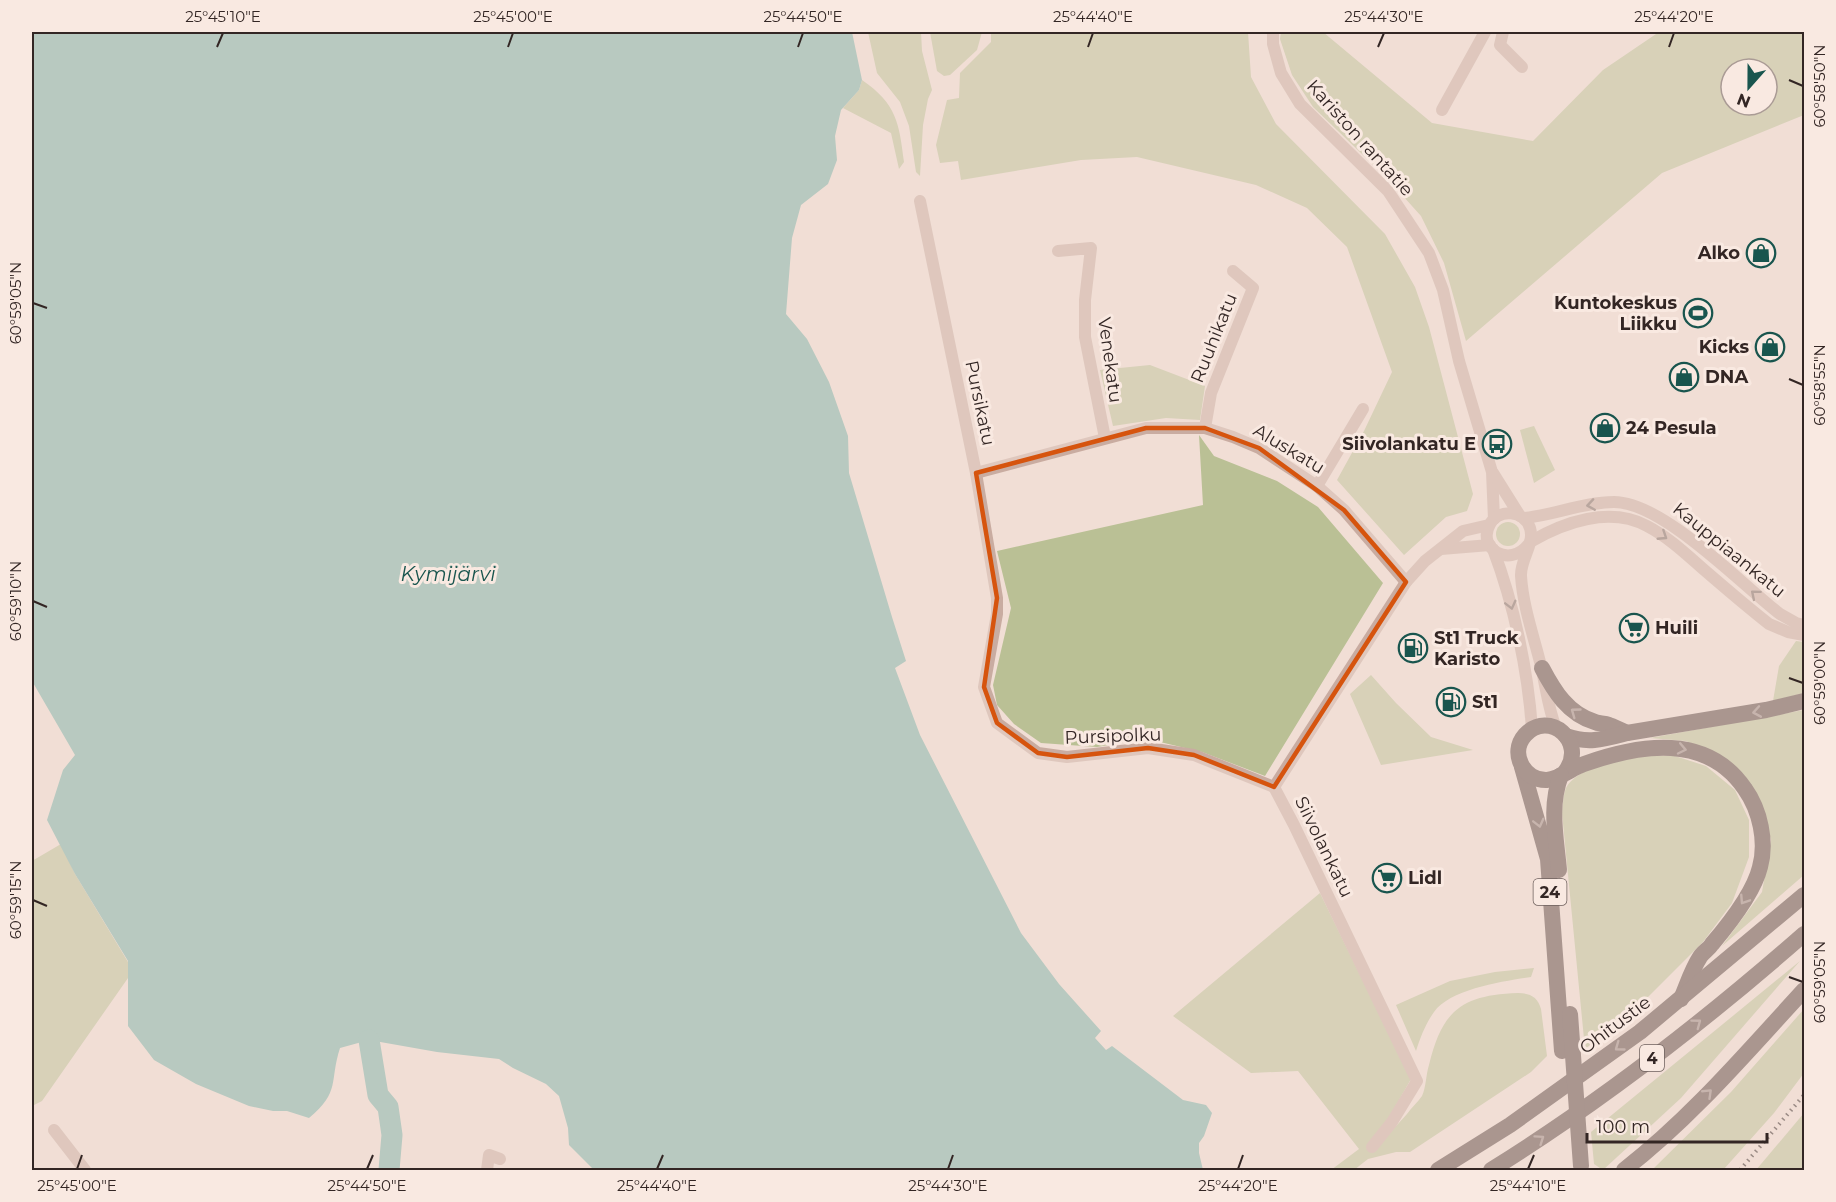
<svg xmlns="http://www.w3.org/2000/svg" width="1836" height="1202" viewBox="0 0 1836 1202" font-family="Montserrat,sans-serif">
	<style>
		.green { fill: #bac095; fill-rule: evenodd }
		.water { fill: #73afa6 }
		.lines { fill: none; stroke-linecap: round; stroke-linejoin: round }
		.river { stroke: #73afa6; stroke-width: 21 }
		.minor { stroke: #c9aca1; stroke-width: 12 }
		.highway { stroke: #543e3b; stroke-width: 16 }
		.rail { stroke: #332624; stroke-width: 4; stroke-dasharray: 1.5 4.5; stroke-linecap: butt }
		.highway-bridge { stroke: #543e3b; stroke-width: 16 }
		.oneway { stroke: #76625c }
		.oneway2 { stroke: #96827d }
		.marked { fill: none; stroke: #d6540e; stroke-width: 4.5; stroke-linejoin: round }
		.ticks { fill: none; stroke: #332624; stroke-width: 2 }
		.labels { text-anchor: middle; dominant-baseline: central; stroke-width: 6; stroke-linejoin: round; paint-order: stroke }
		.shield { fill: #f9e9e1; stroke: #6e605d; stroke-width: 1.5 }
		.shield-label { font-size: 16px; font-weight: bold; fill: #332624 }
		.street-label { font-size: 18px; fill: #332624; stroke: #f9e9e1 }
		.poi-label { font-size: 18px; font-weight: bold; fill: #332624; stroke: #f9e9e1; text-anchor: start }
		.water-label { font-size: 20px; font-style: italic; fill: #19554e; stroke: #f9e9e1 }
		.neatline { fill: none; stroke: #332624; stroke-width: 2 }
		.ticks-label { font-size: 15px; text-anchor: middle; fill: #332624 }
	</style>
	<rect width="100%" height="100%" fill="#f1ded5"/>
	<g class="green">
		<path d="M 868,32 L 921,32 L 922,51 L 932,90 L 928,99 L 923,125 L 920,176 L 916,172 L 909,126 L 900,102 L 877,73 Z"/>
		<path d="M 930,32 L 982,32 L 977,50 L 950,75 L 944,76 L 937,71 Z"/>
		<path d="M 991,32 L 1248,32 L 1251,77 L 1276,124 L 1385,234 L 1415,287 L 1429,327 L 1473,494 L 1467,511 L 1446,517 L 1404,555 L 1337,480 L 1364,431 L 1392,372 L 1347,247 L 1307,208 L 1256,185 L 1137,157 L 1081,160 L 961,180 L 958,161 L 940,163 L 936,145 L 947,100 L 959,98 L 960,73 L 991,42 Z"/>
		<path d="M 1281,32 L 1323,32 L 1432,123 L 1533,141 L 1603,70 L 1659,32 L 1804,32 L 1804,115 L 1662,173 L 1466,341 L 1444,263 L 1421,216 L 1385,176 L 1313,107 L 1292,75 L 1280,39 ZM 1731,69 L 1767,69 L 1767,105 L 1731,105 Z"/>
		<path d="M 862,80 C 897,104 899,123 904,162 L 899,169 L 891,133 L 843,108 L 859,90 Z"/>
		<path d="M 1150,365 L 1205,386 L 1200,420 L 1166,418 L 1113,426 L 1100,370 Z"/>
		<path d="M 1534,426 L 1555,470 L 1534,483 L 1520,430 Z"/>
		<path d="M 1199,435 L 1214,456 L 1277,481 L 1318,507 L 1383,583 L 1265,776 L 1202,752 L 1160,742 L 1125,742 L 1097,747 L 1041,743 L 1014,724 L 997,705 L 993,685 L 1011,608 L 997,551 L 1203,505 Z"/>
		<circle cx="1508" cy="534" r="12"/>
		<path d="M 1796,641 L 1804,642 L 1804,693 L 1773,701 L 1779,666 Z"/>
		<path d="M 1371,675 L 1396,703 L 1431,737 L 1473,750 L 1381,765 L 1350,694 Z"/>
		<path d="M 1804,710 L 1804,875 L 1722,946 L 1762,892 L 1771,840 L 1761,802 L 1744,775 L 1717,754 L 1686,741 L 1650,738 Z"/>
		<path d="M 1635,755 L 1675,756 L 1706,766 L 1735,790 L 1749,820 L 1749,857 L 1732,903 L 1703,942 L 1641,1004 L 1585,1049 L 1562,813 C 1563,805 1563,795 1566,788 C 1576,769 1615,760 1635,755 Z"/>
		<path d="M 61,844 L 75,874 L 128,962 L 128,978 L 42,1101 L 32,1106 L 32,861 Z"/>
		<path d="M 1320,893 L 1411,1079 L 1387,1121 L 1373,1152 C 1384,1139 1396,1126 1407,1114 C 1411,1108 1418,1102 1422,1096 C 1426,1088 1426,1074 1429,1065 C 1442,1011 1461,995 1518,993 C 1530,993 1538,997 1541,1009 L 1547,1056 L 1531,1072 L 1410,1152 L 1396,1152 L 1368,1159 L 1354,1170 L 1331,1170 L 1359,1149 L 1298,1071 L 1251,1073 L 1173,1016 Z"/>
		<path d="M 1800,961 L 1681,1098 L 1603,1170 L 1594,1164 L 1591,1132 Z"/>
		<path d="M 1534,968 L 1531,977 C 1504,981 1450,989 1434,1012 C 1426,1023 1420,1038 1416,1051 L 1396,1005 L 1450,981 L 1495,972 Z"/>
		<path d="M 1804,1009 L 1804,1073 L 1774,1113 L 1724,1169 L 1722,1170 L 1652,1170 L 1731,1092 Z"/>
		<path d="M 1804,1113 L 1804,1170 L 1756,1170 Z"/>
	</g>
	<path class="water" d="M 32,32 L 852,32 L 862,80 L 859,90 L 841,110 L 835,136 L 837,160 L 828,184 L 801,205 L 792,238 L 786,314 L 807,339 L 829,382 L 848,436 L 849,473 L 892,617 L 906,661 L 895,668 L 920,735 L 1021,933 L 1059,984 L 1101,1031 L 1095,1038 L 1106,1050 L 1112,1046 L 1183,1100 L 1206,1105 L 1212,1113 L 1204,1136 L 1199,1143 L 1199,1153 L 1203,1170 L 594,1170 L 569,1145 L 568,1128 L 559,1096 L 546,1084 L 513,1068 L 499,1059 L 437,1052 L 369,1040 L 340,1048 C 329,1082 341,1091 309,1118 L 287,1111 L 273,1111 L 249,1106 L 196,1084 L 154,1060 L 128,1026 L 128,961 L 75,874 L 47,820 L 63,770 L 75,755 L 32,681 Z"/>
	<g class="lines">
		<path class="river" d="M 369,1040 L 378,1095 L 388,1107 L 392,1135 L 389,1170"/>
		<g class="minor">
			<path d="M 1273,32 L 1273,44 L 1281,73 L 1300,104 L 1388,191 L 1429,253 L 1443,290 L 1459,361 L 1492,472 L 1494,519"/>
			<path d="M 1503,32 L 1500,45 L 1522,67"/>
			<path d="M 1442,110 L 1485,32"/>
			<path d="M 920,201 L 976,473 L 997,598 L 997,614 L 984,687 L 997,723 L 1038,753 L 1067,757 L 1148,748 L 1194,755 L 1274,787"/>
			<path d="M 1058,251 L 1091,248 L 1085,300 L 1085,337 L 1105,438"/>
			<path d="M 1205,428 L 1211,393 L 1253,288 L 1233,271"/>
			<path d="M 976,473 L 1146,428 L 1205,428 L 1233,437 L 1259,448 L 1317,486 L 1344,510 L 1406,582"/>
			<path d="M 1493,473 L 1520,516"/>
			<path d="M 1317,486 L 1363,409"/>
			<path d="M 1524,518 C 1554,515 1584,502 1614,502 C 1663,502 1741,584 1780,614 L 1796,623 L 1804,625"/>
			<path d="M 1530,542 C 1564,522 1610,506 1647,526 C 1668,537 1685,553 1702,568 C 1724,587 1746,606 1769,624 L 1788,632 L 1804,635"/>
			<path d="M 1528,545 C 1510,568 1476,549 1490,524 C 1499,508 1524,510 1530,528 C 1535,544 1520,560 1521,576 C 1523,607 1534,637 1541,666 C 1546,687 1548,708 1556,728"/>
			<path d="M 1441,549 L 1490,545"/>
			<path d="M 1493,549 C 1514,604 1528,671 1532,729"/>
			<path d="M 1274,787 L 1294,825 L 1417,1081 L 1392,1122 L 1372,1147"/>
			<path d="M 1274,787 L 1406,582 L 1425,561 L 1463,531 L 1489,525"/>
			<path d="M 54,1130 L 85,1170"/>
			<path d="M 487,1170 L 489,1155 L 500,1159"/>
		</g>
		<g class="highway">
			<path d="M 1542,668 C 1554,691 1568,714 1595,722 C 1599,724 1604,723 1609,725 C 1615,727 1621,730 1627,733"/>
			<path d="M 1566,736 C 1589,744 1604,739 1627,733 L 1766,710 L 1804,701"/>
			<path d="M 1522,767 L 1548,859 L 1562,1051"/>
			<path d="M 1565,772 C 1588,742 1549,709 1525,735 C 1509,753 1524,781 1547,780 C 1560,779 1572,768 1584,764 C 1640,744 1707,733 1745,789 C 1760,810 1767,842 1760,867 C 1754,892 1729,924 1712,944 C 1709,949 1703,952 1700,957 C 1692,969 1687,985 1681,999"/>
			<path d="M 1559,870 C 1556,837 1549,806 1561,775"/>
			<path d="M 1438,1170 L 1510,1125 L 1640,1032 L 1804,895"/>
			<path d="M 1491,1170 C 1602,1101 1706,1020 1804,934"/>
			<path d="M 1624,1170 C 1691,1118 1747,1052 1804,990"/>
		</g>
		<path class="rail" d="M 1740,1170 L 1804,1095"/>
		<path class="highway-bridge" d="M 1570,1014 L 1581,1166"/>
	</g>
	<defs><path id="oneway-chevron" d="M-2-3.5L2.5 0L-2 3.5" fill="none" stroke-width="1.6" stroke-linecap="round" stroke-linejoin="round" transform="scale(1.5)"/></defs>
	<g class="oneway">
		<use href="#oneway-chevron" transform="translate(1591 505) rotate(171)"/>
		<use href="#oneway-chevron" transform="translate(1663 536) rotate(33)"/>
		<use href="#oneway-chevron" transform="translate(1755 594) rotate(-140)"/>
		<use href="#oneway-chevron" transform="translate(1511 605) rotate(76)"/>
	</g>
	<g class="oneway2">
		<use href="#oneway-chevron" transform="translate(1575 712) rotate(-144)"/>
		<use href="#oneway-chevron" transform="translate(1757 712) rotate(170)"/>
		<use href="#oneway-chevron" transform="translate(1682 749) rotate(12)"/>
		<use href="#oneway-chevron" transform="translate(1539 823) rotate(76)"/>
		<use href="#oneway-chevron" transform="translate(1744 900) rotate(123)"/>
		<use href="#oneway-chevron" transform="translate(1697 1023) rotate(-37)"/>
		<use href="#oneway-chevron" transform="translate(1619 1047) rotate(144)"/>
		<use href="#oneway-chevron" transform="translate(1708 1093) rotate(-44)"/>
		<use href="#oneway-chevron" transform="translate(1540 1139) rotate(-35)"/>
	</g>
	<path d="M0 0H1836V1202H0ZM 1146,428 L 1205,428 L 1259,448 L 1344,510 L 1406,582 L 1274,787 L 1194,755 L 1148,748 L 1067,757 L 1038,753 L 997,723 L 984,687 L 997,598 L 976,473 Z" fill="#f1ded5" fill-opacity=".55" fill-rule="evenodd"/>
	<path class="marked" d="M 1146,428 L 1205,428 L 1259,448 L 1344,510 L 1406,582 L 1274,787 L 1194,755 L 1148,748 L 1067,757 L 1038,753 L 997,723 L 984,687 L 997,598 L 976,473 Z"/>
	<path class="ticks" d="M 217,47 L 223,33M 508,47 L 513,33M 798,47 L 803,33M 1088,47 L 1093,33M 1378,47 L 1384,33M 1669,47 L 1674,33M 1789,80 L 1803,86M 33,303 L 47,308M 1789,379 L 1803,385M 33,601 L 47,607M 1789,678 L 1803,683M 33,900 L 47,906M 1789,977 L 1803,982M 77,1169 L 82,1155M 367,1169 L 373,1155M 657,1169 L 663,1155M 948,1169 L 953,1155M 1238,1169 L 1243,1155M 1528,1169 L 1534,1155"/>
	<defs>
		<g id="shop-ring" transform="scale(1.5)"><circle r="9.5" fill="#f9e9e1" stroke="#19554e" stroke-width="1.5"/><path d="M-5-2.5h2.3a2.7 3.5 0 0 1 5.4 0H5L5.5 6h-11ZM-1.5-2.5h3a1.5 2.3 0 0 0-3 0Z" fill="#19554e"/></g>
		<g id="stadium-ring" transform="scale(1.5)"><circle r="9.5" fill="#f9e9e1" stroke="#19554e" stroke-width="1.5"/><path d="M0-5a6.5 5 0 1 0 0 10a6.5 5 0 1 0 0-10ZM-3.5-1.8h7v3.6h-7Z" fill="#19554e"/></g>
		<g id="bus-ring" transform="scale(1.5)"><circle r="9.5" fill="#f9e9e1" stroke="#19554e" stroke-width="1.5"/><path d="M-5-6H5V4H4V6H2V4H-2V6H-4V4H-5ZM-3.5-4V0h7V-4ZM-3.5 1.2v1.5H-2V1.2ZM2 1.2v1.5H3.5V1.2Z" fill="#19554e"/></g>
		<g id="supermarket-ring" transform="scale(1.5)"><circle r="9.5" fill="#f9e9e1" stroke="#19554e" stroke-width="1.5"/><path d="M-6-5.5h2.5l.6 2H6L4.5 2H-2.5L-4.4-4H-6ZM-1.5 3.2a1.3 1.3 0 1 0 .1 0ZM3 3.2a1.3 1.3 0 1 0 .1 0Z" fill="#19554e"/></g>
		<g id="fuel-ring" transform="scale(1.5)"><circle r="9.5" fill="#f9e9e1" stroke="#19554e" stroke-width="1.5"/><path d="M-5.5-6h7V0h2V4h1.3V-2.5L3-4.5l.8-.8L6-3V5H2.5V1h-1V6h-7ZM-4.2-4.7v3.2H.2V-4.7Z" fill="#19554e"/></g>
	</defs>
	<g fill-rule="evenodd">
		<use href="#shop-ring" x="1761" y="253"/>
		<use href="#stadium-ring" x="1698" y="313"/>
		<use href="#shop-ring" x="1770" y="347"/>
		<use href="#shop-ring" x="1684" y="377"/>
		<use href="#shop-ring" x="1605" y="428"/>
		<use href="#bus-ring" x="1497" y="444"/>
		<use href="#supermarket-ring" x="1634" y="628"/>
		<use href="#fuel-ring" x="1413" y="648"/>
		<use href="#fuel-ring" x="1451" y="702"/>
		<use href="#supermarket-ring" x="1387" y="878"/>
	</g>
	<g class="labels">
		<g class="shield">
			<rect x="1533.5" y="879" width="33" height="26" rx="4.5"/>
			<rect x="1640" y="1045" width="24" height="26" rx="4.5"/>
		</g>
		<g class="shield-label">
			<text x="1550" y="892">24</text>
			<text x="1652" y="1058">4</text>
		</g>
		<g class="street-label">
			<text transform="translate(1360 138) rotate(48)">Kariston rantatie</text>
			<text transform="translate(1214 338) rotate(-68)">Ruuhikatu</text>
			<text transform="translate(1110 360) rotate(82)">Venekatu</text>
			<text transform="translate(980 403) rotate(78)">Pursikatu</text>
			<text transform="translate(1289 449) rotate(31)">Aluskatu</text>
			<text transform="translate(1729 550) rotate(39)">Kauppiaankatu</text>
			<text transform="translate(1113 736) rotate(-2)">Pursipolku</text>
			<text transform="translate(1324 847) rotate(64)">Siivolankatu</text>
			<text transform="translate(1615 1025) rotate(-37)">Ohitustie</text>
		</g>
		<g class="poi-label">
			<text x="1740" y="253" text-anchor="end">Alko</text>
			<text x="1677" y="303" text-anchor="end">Kuntokeskus<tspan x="1677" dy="21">Liikku</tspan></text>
			<text x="1749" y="347" text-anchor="end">Kicks</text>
			<text x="1705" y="377">DNA</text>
			<text x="1626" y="428">24 Pesula</text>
			<text x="1476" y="444" text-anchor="end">Siivolankatu E</text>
			<text x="1655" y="628">Huili</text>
			<text x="1434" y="638">St1 Truck<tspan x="1434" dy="21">Karisto</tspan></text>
			<text x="1472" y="702">St1</text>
			<text x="1408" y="878">Lidl</text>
		</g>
		<g class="water-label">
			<text x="448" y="574">Kymijärvi</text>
		</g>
	</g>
	<rect width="1836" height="1202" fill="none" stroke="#f9e9e1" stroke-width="66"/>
	<g transform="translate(1749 87) rotate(201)"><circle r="28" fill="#f9e9e1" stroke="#aa9b95" stroke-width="1.5"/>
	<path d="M0-4.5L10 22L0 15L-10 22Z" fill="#19554e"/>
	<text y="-9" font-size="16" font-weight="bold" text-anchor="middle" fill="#332624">N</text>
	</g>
	<path d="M1587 1133v9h180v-9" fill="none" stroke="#332624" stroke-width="3"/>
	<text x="1596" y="1133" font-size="18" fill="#332624" stroke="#f9e9e1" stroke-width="4.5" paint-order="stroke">100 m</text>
	<rect x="33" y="33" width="1770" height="1136" class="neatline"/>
	<g class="ticks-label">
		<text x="223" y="22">25°45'10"E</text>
		<text x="513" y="22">25°45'00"E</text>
		<text x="803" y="22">25°44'50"E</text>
		<text x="1093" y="22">25°44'40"E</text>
		<text x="1384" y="22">25°44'30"E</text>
		<text x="1674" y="22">25°44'20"E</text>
		<text transform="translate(1820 86) rotate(-90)" y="5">60°58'50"N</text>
		<text transform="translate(16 303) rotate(-90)" y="5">60°59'05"N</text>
		<text transform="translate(1820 385) rotate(-90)" y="5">60°58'55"N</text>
		<text transform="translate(16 601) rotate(-90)" y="5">60°59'10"N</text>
		<text transform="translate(1820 683) rotate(-90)" y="5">60°59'00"N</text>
		<text transform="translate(16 900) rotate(-90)" y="5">60°59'15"N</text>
		<text transform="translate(1820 982) rotate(-90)" y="5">60°59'05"N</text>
		<text x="77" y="1191">25°45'00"E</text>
		<text x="367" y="1191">25°44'50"E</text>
		<text x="657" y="1191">25°44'40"E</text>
		<text x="948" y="1191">25°44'30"E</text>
		<text x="1238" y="1191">25°44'20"E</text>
		<text x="1528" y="1191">25°44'10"E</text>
	</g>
</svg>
